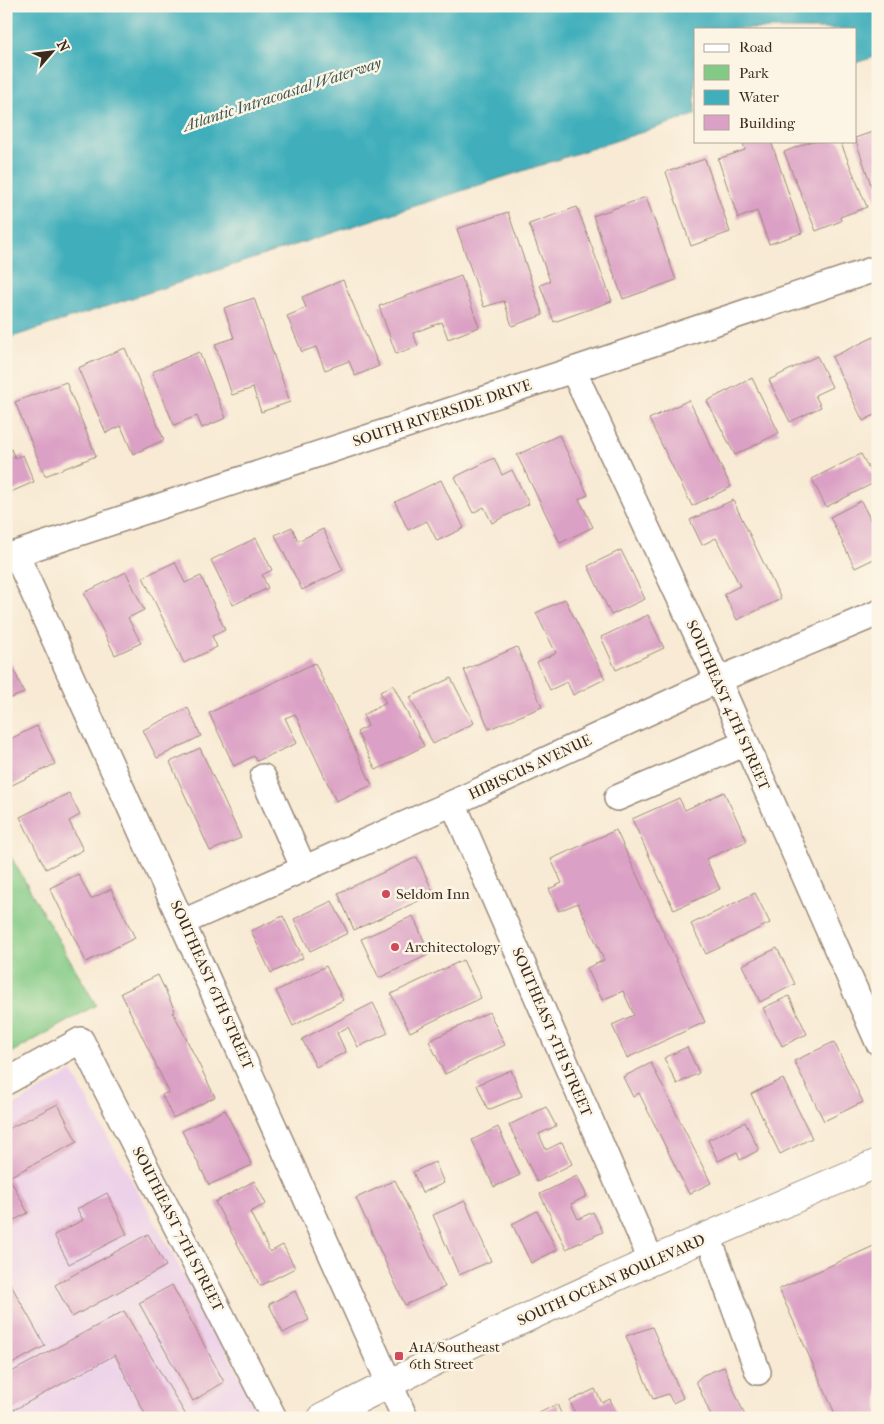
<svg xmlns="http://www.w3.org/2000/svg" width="884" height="1424" viewBox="0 0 884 1424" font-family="'IM FELL French Canon',serif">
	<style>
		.built { fill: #edd1e9 }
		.green { fill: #83ca86; stroke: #5f7a52 }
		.water { fill: #40afbb; stroke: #3e6c6c }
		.building { fill: #dba0c5 }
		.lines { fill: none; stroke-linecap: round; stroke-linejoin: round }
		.minor-casing { stroke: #9a8a79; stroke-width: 28 }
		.major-casing { stroke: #9a8a79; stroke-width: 30 }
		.minor { stroke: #fff; stroke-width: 25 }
		.major { stroke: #fff; stroke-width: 28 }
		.poi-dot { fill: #d1495b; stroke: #fcf5e5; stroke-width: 2 }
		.labels { text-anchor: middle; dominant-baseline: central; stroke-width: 5; stroke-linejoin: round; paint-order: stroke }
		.street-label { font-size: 15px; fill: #3b2a1e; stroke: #fcf5e5 }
		.poi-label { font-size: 15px; fill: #3b2a1e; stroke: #fcf5e5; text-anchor: start }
		.water-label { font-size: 16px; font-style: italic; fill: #3d5955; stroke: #fcf5e5 }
	</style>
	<rect width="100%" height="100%" fill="#fcf5e5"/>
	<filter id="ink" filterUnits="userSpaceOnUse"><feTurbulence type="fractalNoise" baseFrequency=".02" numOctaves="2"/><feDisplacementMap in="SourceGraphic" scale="10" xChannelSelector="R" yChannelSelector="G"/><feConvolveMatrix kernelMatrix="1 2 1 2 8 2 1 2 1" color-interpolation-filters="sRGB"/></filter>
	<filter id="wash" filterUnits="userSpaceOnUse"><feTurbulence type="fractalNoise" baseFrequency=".0096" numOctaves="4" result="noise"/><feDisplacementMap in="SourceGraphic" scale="20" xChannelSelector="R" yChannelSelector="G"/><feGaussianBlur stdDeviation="1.12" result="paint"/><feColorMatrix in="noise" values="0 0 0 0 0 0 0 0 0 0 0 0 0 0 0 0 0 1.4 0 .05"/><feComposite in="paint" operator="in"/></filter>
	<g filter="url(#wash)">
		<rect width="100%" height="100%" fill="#f8ead4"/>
		<path class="built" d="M 72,1072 L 263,1418 L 6,1418 L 6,1110 Z"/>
		<path class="green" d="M 11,857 L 96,1005 L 6,1056 L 6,860 Z"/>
		<path class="water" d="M 6,6 L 878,6 L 878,56 L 855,63 L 855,29 L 695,29 L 695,115 L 6,339 Z"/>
		<g id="blocks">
			<g class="building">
				<path d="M 878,130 L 878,199 L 876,200 L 855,138 Z"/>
				<path d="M 750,141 L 771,141 L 802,233 L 769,244 L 757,211 L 738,218 L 718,159 L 745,150 L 743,143 Z"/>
				<path d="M 812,141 L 840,141 L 867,207 L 840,217 L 841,221 L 816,231 L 784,152 Z"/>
				<path d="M 705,159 L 730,232 L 691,246 L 666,172 Z"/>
				<path d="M 646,197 L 676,280 L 623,299 L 593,216 Z"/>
				<path d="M 577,207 L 612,301 L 554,322 L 540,285 L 550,281 L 529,224 Z"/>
				<path d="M 508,212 L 543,315 L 512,326 L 504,301 L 484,307 L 457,229 Z"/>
				<path d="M 461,276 L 479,327 L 448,339 L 442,322 L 413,333 L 418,346 L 396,354 L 379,306 Z"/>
				<path d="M 343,280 L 379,366 L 355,376 L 349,361 L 325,370 L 316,347 L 302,352 L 287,316 L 306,308 L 302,297 Z"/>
				<path d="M 254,298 L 290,402 L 261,412 L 253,388 L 232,395 L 215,344 L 234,338 L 224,308 Z"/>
				<path d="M 876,336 L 878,340 L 878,389 L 875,391 L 878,398 L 878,413 L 863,421 L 832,357 Z"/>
				<path d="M 125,348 L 164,440 L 133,454 L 121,426 L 106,433 L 78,368 Z"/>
				<path d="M 199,352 L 226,418 L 202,428 L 197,416 L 174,425 L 152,372 Z"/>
				<path d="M 817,356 L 832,387 L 815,395 L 821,407 L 790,422 L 769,380 Z"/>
				<path d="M 752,378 L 779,433 L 735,455 L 707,401 Z"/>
				<path d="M 66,382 L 96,456 L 45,476 L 15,402 Z"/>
				<path d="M 689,400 L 731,487 L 692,506 L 649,419 Z"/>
				<path d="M 559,435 L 588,495 L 579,499 L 593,527 L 560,543 L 517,455 Z"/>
				<path d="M 6,438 L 15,458 L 23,455 L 34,482 L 6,494 Z"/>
				<path d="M 861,454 L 876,482 L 826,507 L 812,479 Z"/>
				<path d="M 494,458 L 502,475 L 512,470 L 529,504 L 492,523 L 484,507 L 473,513 L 455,477 Z"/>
				<path d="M 441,480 L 464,528 L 437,541 L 427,521 L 408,530 L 395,502 Z"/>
				<path d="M 733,500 L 781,599 L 737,620 L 724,594 L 740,586 L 716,538 L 702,545 L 690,520 Z"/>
				<path d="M 861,501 L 878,535 L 878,557 L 855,568 L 830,517 Z"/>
				<path d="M 292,527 L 298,541 L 323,529 L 343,570 L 302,590 L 275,535 Z"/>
				<path d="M 256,538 L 272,570 L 262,575 L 268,588 L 233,605 L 211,560 Z"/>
				<path d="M 621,550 L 645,599 L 611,615 L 588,566 Z"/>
				<path d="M 175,562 L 185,583 L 201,576 L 225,630 L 212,636 L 217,647 L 184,663 L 143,577 Z"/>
				<path d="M 126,572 L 144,610 L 128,618 L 141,643 L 115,655 L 84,593 Z"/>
				<path d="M 565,599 L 605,679 L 573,695 L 567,682 L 550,690 L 537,662 L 556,653 L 536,613 Z"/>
				<path d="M 648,615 L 664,648 L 616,670 L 601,637 Z"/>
				<path d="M 517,647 L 542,707 L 489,729 L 464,670 Z"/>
				<path d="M 9,658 L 24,693 L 6,700 L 6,659 Z"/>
				<path d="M 315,663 L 372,785 L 336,801 L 295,714 L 285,718 L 297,743 L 257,761 L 254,756 L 234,766 L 209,713 Z"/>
				<path d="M 451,678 L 474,723 L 433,744 L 410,697 Z"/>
				<path d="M 393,685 L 424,746 L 376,770 L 357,732 L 368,726 L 363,715 L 386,703 L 380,692 Z"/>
				<path d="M 188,708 L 201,736 L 157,758 L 143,730 Z"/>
				<path d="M 37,726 L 55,764 L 6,788 L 6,741 Z"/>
				<path d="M 200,748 L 241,838 L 210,851 L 170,762 Z"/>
				<path d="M 724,792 L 747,841 L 706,859 L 720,889 L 674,910 L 632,819 L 679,798 L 685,810 Z"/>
				<path d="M 69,793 L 80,815 L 69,821 L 83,850 L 46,869 L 20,817 Z"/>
				<path d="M 616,830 L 705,1022 L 627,1058 L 612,1025 L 634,1015 L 623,991 L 602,1000 L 587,968 L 604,960 L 578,903 L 559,911 L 549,889 L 562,883 L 551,859 Z"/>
				<path d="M 417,857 L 434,894 L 354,930 L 338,893 Z"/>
				<path d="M 78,874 L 91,899 L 111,889 L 135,938 L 86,962 L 50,888 Z"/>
				<path d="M 755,893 L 770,923 L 706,954 L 691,924 Z"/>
				<path d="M 332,901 L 348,933 L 310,951 L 294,919 Z"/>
				<path d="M 283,916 L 303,958 L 271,973 L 251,931 Z"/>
				<path d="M 413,916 L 430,954 L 379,978 L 361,939 Z"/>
				<path d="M 777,948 L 795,984 L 760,1002 L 742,965 Z"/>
				<path d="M 463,960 L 481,998 L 410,1032 L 391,994 Z"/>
				<path d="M 326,966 L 343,1000 L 293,1026 L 276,991 Z"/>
				<path d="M 158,975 L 175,1011 L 173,1012 L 215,1097 L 173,1118 L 162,1095 L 169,1092 L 121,993 Z"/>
				<path d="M 789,996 L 807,1034 L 782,1046 L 763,1008 Z"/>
				<path d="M 373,1003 L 388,1033 L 358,1047 L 348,1027 L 337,1033 L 346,1052 L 316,1067 L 302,1039 Z"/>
				<path d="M 489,1012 L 505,1045 L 445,1074 L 429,1041 Z"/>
				<path d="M 834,1042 L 863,1102 L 824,1121 L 794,1061 Z"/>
				<path d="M 687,1047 L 699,1073 L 677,1084 L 664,1058 Z"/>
				<path d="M 651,1063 L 711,1183 L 689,1194 L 639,1093 L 633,1097 L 623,1077 Z"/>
				<path d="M 511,1070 L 522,1096 L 488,1110 L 477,1085 Z"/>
				<path d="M 783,1079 L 812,1138 L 780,1154 L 751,1094 Z"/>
				<path d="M 58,1104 L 77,1142 L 9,1177 L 28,1213 L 6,1224 L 6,1130 Z"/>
				<path d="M 546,1107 L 556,1126 L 539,1134 L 546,1150 L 562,1142 L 572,1164 L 537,1182 L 509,1125 Z"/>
				<path d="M 225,1110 L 252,1165 L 209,1185 L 182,1131 Z"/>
				<path d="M 745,1122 L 759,1150 L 740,1160 L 737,1152 L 718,1161 L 708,1140 Z"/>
				<path d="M 498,1127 L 520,1175 L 494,1187 L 472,1140 Z"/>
				<path d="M 435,1162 L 444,1183 L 422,1193 L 413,1172 Z"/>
				<path d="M 577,1176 L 587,1196 L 571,1204 L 578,1219 L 593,1212 L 603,1232 L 566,1249 L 540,1194 Z"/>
				<path d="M 395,1180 L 445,1287 L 405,1305 L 356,1198 Z"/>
				<path d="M 254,1181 L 266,1204 L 250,1212 L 270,1252 L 283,1245 L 295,1268 L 260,1286 L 215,1202 Z"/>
				<path d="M 107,1193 L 127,1234 L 69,1264 L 54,1235 L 83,1220 L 77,1209 Z"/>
				<path d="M 465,1201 L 491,1261 L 459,1275 L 433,1215 Z"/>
				<path d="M 537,1211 L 557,1250 L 531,1263 L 512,1224 Z"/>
				<path d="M 148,1234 L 166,1266 L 72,1317 L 55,1285 Z"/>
				<path d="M 878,1244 L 878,1418 L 837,1418 L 779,1289 Z"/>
				<path d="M 6,1276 L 45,1346 L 6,1367 Z"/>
				<path d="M 172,1285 L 224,1382 L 193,1401 L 139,1303 Z"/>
				<path d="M 295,1291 L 309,1320 L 283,1333 L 269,1304 Z"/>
				<path d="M 124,1311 L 187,1417 L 147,1418 L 115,1355 L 10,1412 L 14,1418 L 6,1418 L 6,1375 Z"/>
				<path d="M 652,1327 L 683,1398 L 673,1403 L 668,1394 L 653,1399 L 626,1336 Z"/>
				<path d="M 724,1367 L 746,1418 L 712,1418 L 696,1381 L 703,1375 Z"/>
				<path d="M 595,1389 L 602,1403 L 610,1399 L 618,1418 L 571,1418 L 576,1416 L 570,1401 Z"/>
				<path d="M 557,1404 L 563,1418 L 534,1418 L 533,1416 Z"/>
			</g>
		</g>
	</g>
	<g filter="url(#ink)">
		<use href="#blocks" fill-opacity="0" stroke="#9a8a79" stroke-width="1"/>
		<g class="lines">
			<g class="minor-casing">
				<g id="minor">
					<path d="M 573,370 L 718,680 L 878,1042"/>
					<path d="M 16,554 L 405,1418"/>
					<path d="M 6,557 L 573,370 L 878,268"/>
					<path d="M 263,777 L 304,869"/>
					<path d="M 617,798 L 746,743"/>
					<path d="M 453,803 L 651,1260"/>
					<path d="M 183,922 L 453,803 L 718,680 L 878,613"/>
					<path d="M 6,1082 L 81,1040 L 274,1418"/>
					<path d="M 708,1236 L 758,1372"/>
				</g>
			</g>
			<g class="major-casing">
				<path id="major" d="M 322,1418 C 503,1324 690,1243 878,1163"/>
			</g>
			<use href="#minor" class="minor"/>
			<use href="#major" class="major"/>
		</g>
	</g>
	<g class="poi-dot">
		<circle cx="386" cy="894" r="5"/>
		<circle cx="395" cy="947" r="5"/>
		<rect x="394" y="1351" width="10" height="10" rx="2.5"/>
	</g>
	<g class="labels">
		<g class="street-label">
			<text transform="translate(442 413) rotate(-18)">SOUTH RIVERSIDE DRIVE</text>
			<text transform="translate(728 705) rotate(66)">SOUTHEAST 4TH STREET</text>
			<text transform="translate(530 767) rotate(-25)">HIBISCUS AVENUE</text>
			<text transform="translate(212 985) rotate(66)">SOUTHEAST 6TH STREET</text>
			<text transform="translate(552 1032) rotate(67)">SOUTHEAST 5TH STREET</text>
			<text transform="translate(178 1229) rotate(63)">SOUTHEAST 7TH STREET</text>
			<text transform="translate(611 1280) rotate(-24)">SOUTH OCEAN BOULEVARD</text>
		</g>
		<g class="poi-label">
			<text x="396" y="894">Seldom Inn</text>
			<text x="405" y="947">Architectology</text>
			<text x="409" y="1347">A1A/Southeast<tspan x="409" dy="17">6th Street</tspan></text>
		</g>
		<g class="water-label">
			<text transform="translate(282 94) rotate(-18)">Atlantic Intracoastal Waterway</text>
		</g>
	</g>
	<rect width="884" height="1424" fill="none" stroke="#fcf5e5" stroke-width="25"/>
	<rect x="694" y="28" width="162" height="115" fill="#fcf5e5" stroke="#afa495"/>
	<rect x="704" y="44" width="25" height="8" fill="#ffffff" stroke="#afa495"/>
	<text x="739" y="52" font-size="15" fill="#3b2a1e">Road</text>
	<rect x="704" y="65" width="25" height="15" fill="#83ca86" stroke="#afa495"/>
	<text x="739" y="78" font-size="15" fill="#3b2a1e">Park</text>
	<rect x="704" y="90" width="25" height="15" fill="#40afbb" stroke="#afa495"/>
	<text x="739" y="102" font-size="15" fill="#3b2a1e">Water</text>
	<rect x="704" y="115" width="25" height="15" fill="#dba0c5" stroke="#afa495"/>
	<text x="739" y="128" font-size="15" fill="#3b2a1e">Building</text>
	<g transform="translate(52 52) rotate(62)" stroke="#fcf5e5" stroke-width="4" paint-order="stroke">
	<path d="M0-4L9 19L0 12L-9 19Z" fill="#3b2a1e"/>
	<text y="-8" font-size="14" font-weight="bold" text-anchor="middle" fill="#3b2a1e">N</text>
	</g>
</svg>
